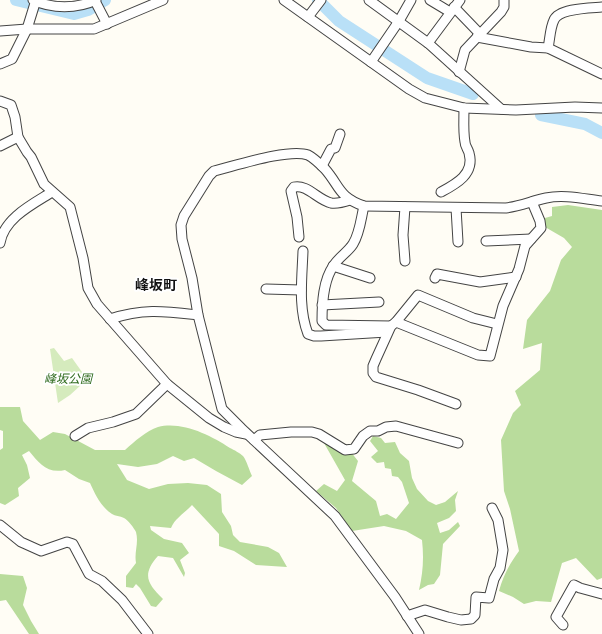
<svg xmlns="http://www.w3.org/2000/svg" width="602" height="634" viewBox="0 0 602 634" font-family="Lora,'Noto Sans JP',serif">
	<style>
		.green { fill: #d5ebbd }
		.forest { fill: #b9dc9c }
		.lines { fill: none; stroke-linecap: round; stroke-linejoin: round }
		.river { stroke: #b9e0f7; stroke-width: 12 }
		.minor-casing { stroke: #444; stroke-width: 11 }
		.minor { stroke: #fff; stroke-width: 9 }
		.labels { text-anchor: middle; dominant-baseline: central; stroke-width: 4; stroke-linejoin: round; paint-order: stroke }
		.park-label { font-size: 12px; font-style: italic; fill: #2f6b1f; stroke: #fff }
		.quarter-label { font-size: 14px; font-weight: bold; fill: #111; stroke: #fff }
	</style>
	<rect width="100%" height="100%" fill="#fffdf5"/>
	<path class="green" d="M 54,348 L 64,361 L 72,358 L 82,372 L 81,385 L 70,395 L 58,403 L 50,349 Z"/>
	<g class="forest">
		<path d="M 568,205 L 602,210 L 602,578 L 597,580 L 576,558 L 562,563 L 551,602 L 536,601 L 524,604 L 513,597 L 499,591 C 503,576 510,563 519,551 L 510,509 L 504,491 L 501,440 L 513,413 L 521,405 L 515,391 L 540,370 L 542,343 L 523,349 L 527,320 L 550,291 L 561,260 L 572,247 L 564,238 L 545,227 L 545,218 L 552,216 L 552,207 Z"/>
		<path d="M 0,407 L 20,407 L 23,421 L 40,440 L 53,432 L 65,434 L 95,450 L 125,450 C 135,441 146,431 158,427 C 182,421 210,435 230,448 C 234,450 240,453 243,456 C 247,461 249,470 252,476 L 242,485 L 216,471 L 194,458 L 184,461 L 173,456 L 157,464 L 138,467 L 117,464 L 127,480 L 149,489 L 168,484 L 188,483 L 207,485 L 221,494 L 222,512 L 231,526 L 233,535 L 240,542 L 268,547 L 279,553 L 287,567 L 256,565 L 234,551 L 219,546 L 219,534 L 192,505 C 185,513 175,518 171,528 L 150,526 L 151,530 L 164,539 L 182,543 L 189,553 L 180,560 L 185,573 L 184,577 L 173,558 L 158,556 C 141,575 148,584 163,599 L 156,607 L 151,606 L 140,588 L 136,584 L 133,588 L 126,587 L 126,576 L 136,563 C 134,552 139,543 136,532 C 134,528 128,520 124,518 C 120,516 115,516 112,514 C 101,507 95,494 90,483 L 79,479 L 65,470 C 47,474 39,463 29,451 L 22,455 L 27,465 L 30,478 L 18,488 L 19,496 L 5,505 L 0,503 L 0,450 L 3,448 L 3,431 L 0,430 Z"/>
		<path d="M 373,436 L 381,438 L 385,443 L 395,442 L 400,453 L 409,461 L 412,478 L 417,489 L 428,501 L 436,505 L 445,502 L 458,491 L 455,500 L 456,511 L 449,518 L 437,523 L 440,533 L 449,530 L 458,522 L 460,526 L 443,544 L 440,575 L 434,584 L 428,585 L 419,590 C 423,573 424,558 422,540 L 406,531 L 384,526 L 352,531 L 336,508 L 316,491 L 324,484 L 337,491 L 345,480 L 324,443 L 327,442 L 347,447 L 358,461 L 352,481 L 376,501 L 380,516 L 387,514 L 396,519 L 409,503 L 402,482 L 398,477 L 392,476 L 391,469 L 385,468 L 384,462 L 377,463 L 371,457 L 378,451 L 370,441 Z"/>
		<path d="M 0,574 L 23,576 L 27,588 L 23,605 L 31,621 L 39,634 L 29,634 L 6,600 L 0,601 Z"/>
	</g>
	<g class="lines">
		<g class="river">
			<path d="M 16,0 L 74,14 L 88,10 L 105,0"/>
			<path d="M 318,0 L 339,21 L 427,78 L 473,94"/>
			<path d="M 541,115 L 585,124 L 602,133"/>
		</g>
		<g class="minor-casing">
			<g id="minor">
				<path d="M 33,0 C 52,9 77,9 96,0"/>
				<path d="M 284,0 L 409,89 L 425,98 L 464,108 L 516,110 L 575,107 L 602,108"/>
				<path d="M 369,0 L 428,43 L 501,109"/>
				<path d="M 430,0 L 450,12"/>
				<path d="M 95,1 L 107,24"/>
				<path d="M 454,7 L 480,34"/>
				<path d="M 308,17 L 321,0"/>
				<path d="M 0,31 L 27,29 L 94,29 L 163,0"/>
				<path d="M 477,37 L 531,47 L 548,48 L 602,74"/>
				<path d="M 428,43 L 460,0"/>
				<path d="M 548,48 C 550,39 550,28 554,20 C 559,8 591,8 602,7"/>
				<path d="M 371,62 L 399,21 L 411,0"/>
				<path d="M 0,64 L 12,59 L 27,29 L 36,0"/>
				<path d="M 459,72 L 465,50 L 501,12 L 504,7 L 504,0"/>
				<path d="M 0,101 L 11,105 L 15,117 L 18,137 L 27,152 L 31,157 L 44,184 L 70,207 L 83,258 L 88,288 L 97,304 L 167,384 L 209,418 L 224,427 L 236,432 L 246,434"/>
				<path d="M 0,146 L 18,137"/>
				<path d="M 322,166 L 331,149 L 335,148 L 340,134"/>
				<path d="M 441,192 C 456,184 475,174 469,153 C 468,149 465,146 465,142 C 463,131 464,119 464,108"/>
				<path d="M 364,206 C 361,218 360,233 353,244 C 348,252 339,257 334,265 C 323,280 322,303 322,321 L 326,325 L 391,326"/>
				<path d="M 405,207 L 403,235 L 405,261"/>
				<path d="M 456,208 L 458,242"/>
				<path d="M 299,237 L 297,217 L 291,191 L 294,187 C 307,184 318,200 331,203 C 337,204 344,202 350,200"/>
				<path d="M 486,241 L 531,239"/>
				<path d="M 0,243 C 4,218 33,204 52,192"/>
				<path d="M 303,251 C 302,279 298,308 308,334 L 314,336 L 321,336 L 387,332"/>
				<path d="M 333,266 L 370,278"/>
				<path d="M 435,278 L 437,274 L 480,282 L 516,277"/>
				<path d="M 266,289 L 301,290"/>
				<path d="M 322,305 L 379,302"/>
				<path d="M 110,319 C 143,308 164,311 198,315"/>
				<path d="M 396,322 L 478,355 L 490,356 L 503,306 L 519,269 L 525,246 L 541,228 L 540,221 L 532,202"/>
				<path d="M 456,404 L 418,390 L 376,377 L 373,373 L 373,366 L 376,359 L 391,326 L 396,322 L 418,295 L 473,318 L 497,324"/>
				<path d="M 75,436 L 88,428 L 113,422 L 136,414 L 167,384"/>
				<path d="M 254,440 L 260,435 L 291,432 L 312,432 L 319,434 L 345,450 L 354,449 L 363,436 L 370,431 L 378,431 L 386,427 L 396,426 L 458,443"/>
				<path d="M 0,525 L 21,542 L 41,551 L 67,542 L 73,544 L 89,574 L 102,581 L 122,600 L 148,634"/>
				<path d="M 407,616 L 425,610 L 448,617 L 461,620 L 471,619 L 475,615 L 476,597 L 489,598 L 494,579 L 500,568 L 503,550 L 498,520 L 492,508"/>
				<path d="M 563,625 L 556,617 L 574,585 L 580,588 L 602,594"/>
				<path d="M 419,634 L 395,597 L 335,516 L 241,428 L 222,409 L 198,315 L 192,278 L 182,239 L 181,225 L 184,216 L 209,176 L 214,171 C 235,166 289,148 308,155 C 314,158 320,164 325,169 C 340,186 338,197 364,206 L 506,208 C 520,206 532,201 546,198 C 564,194 584,199 602,201"/>
			</g>
		</g>
		<use href="#minor" class="minor"/>
	</g>
	<g class="labels">
		<g class="park-label">
			<text x="68" y="378">峰坂公園</text>
		</g>
		<g class="quarter-label">
			<text x="156" y="285">峰坂町</text>
		</g>
	</g>
</svg>
